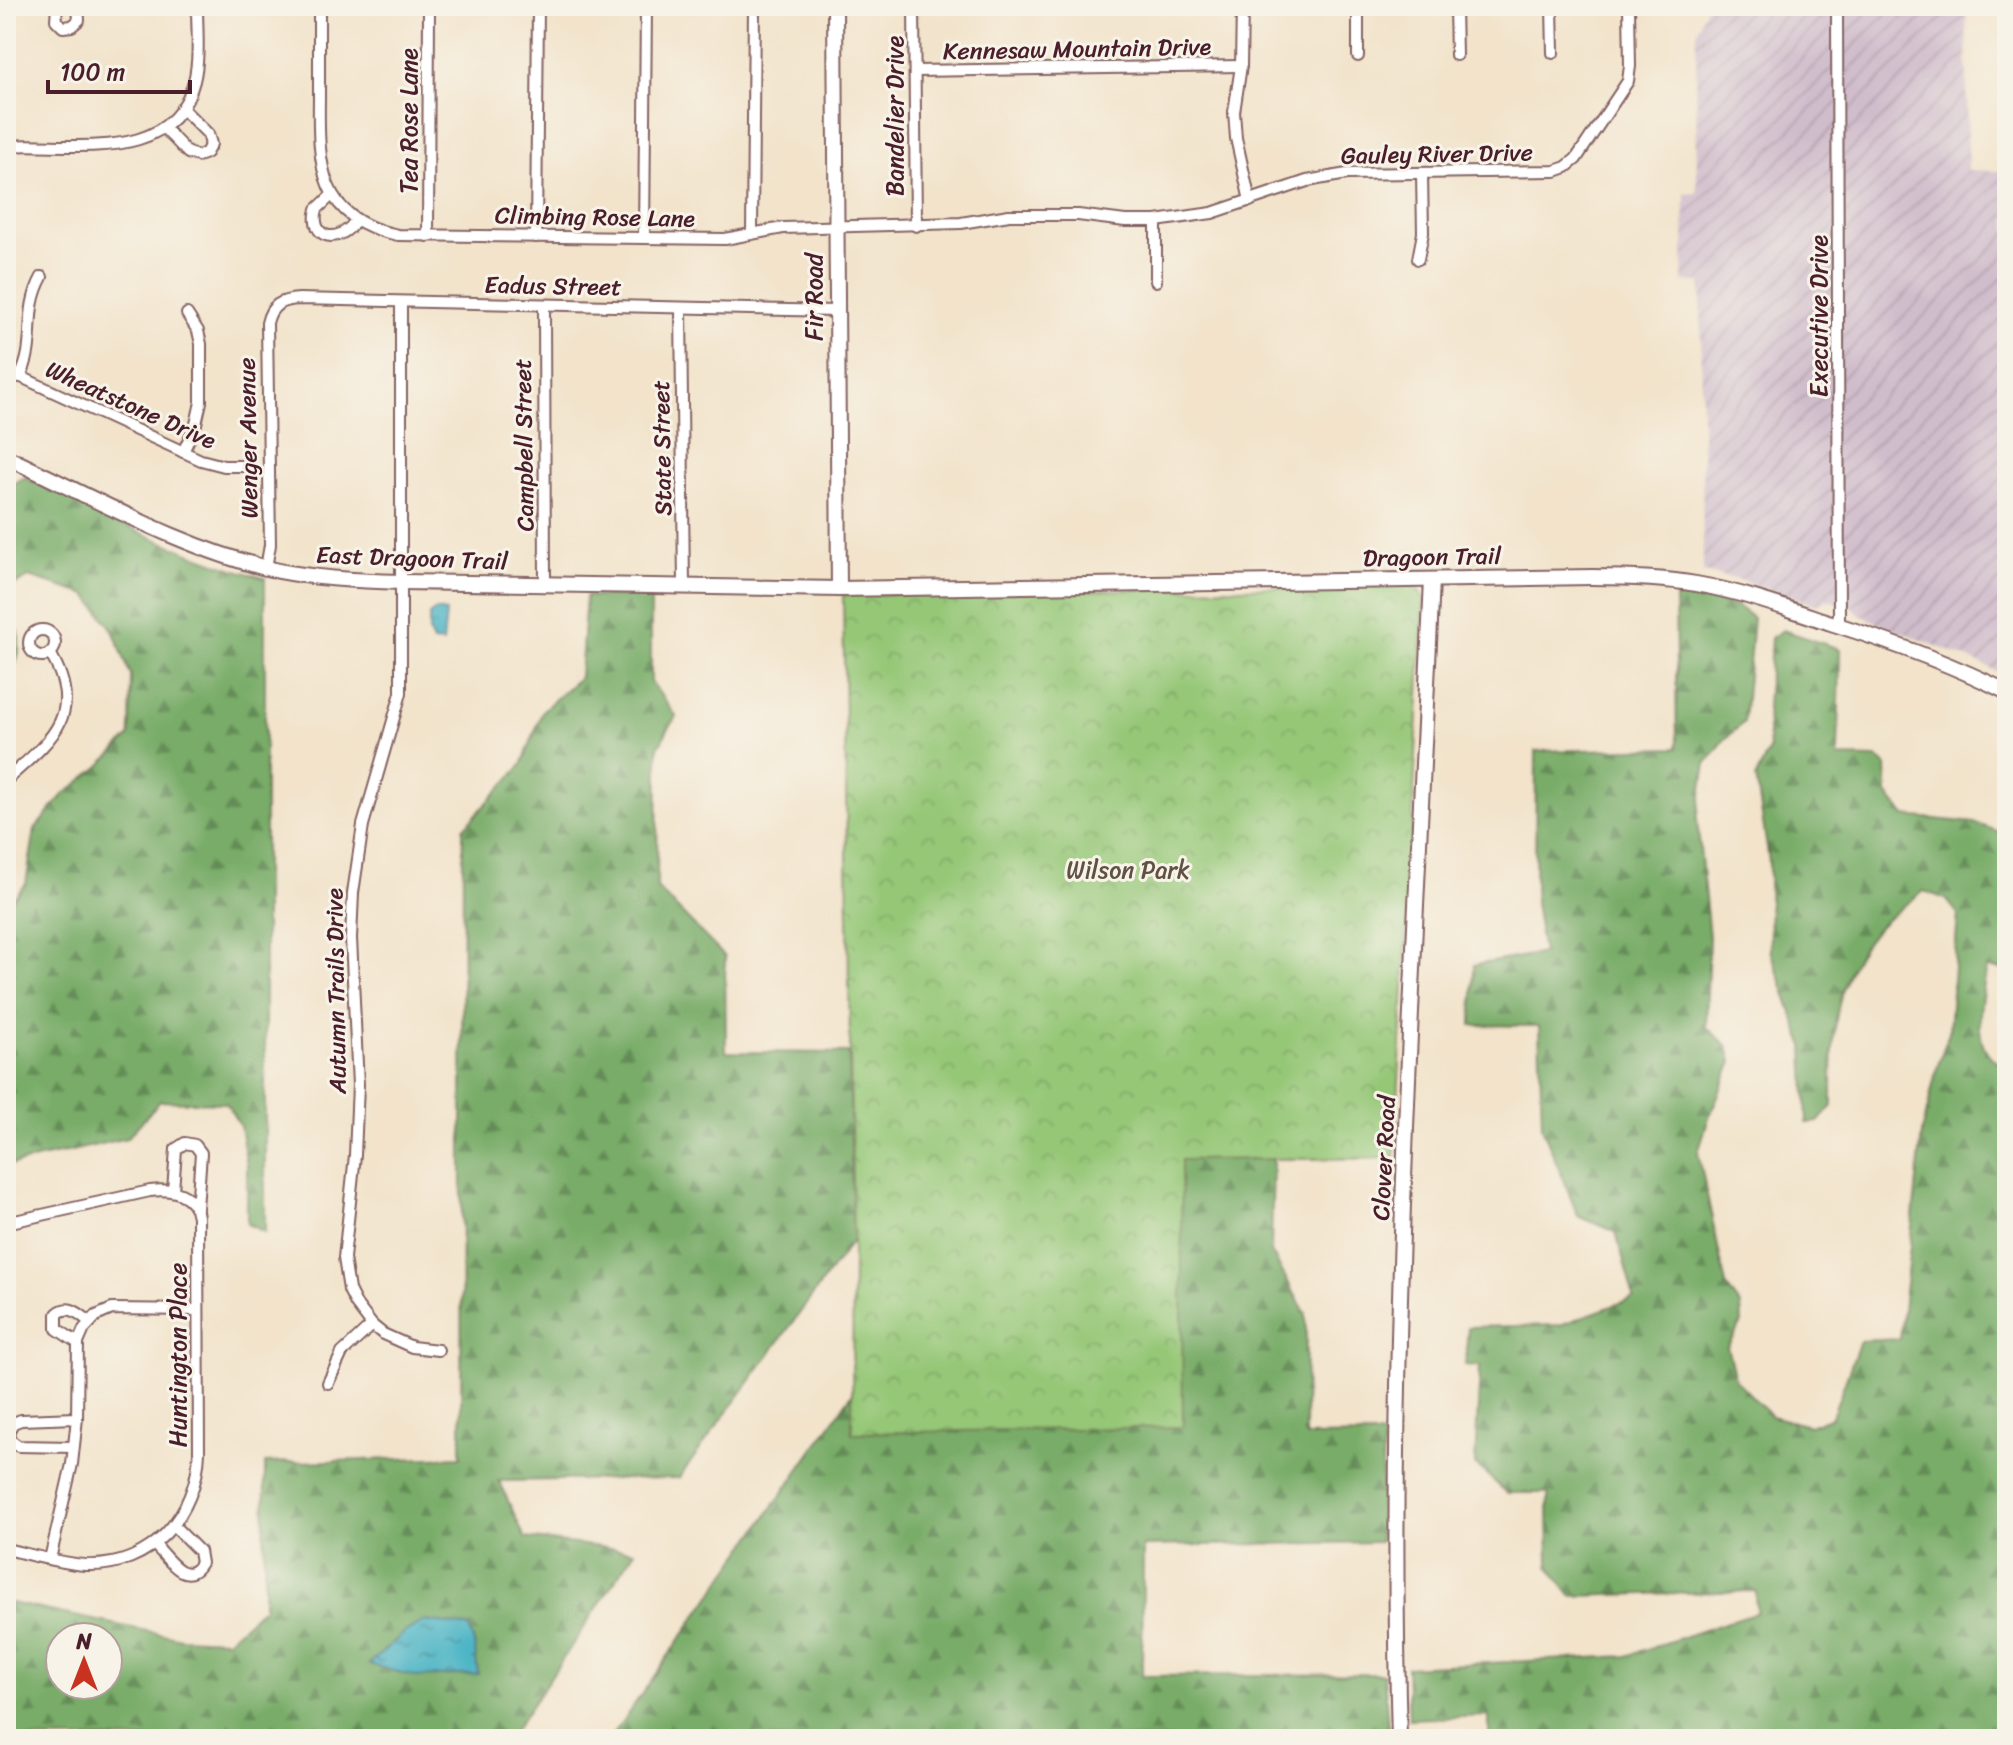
<svg xmlns="http://www.w3.org/2000/svg" width="2013" height="1745" viewBox="0 0 2013 1745" font-family="Sriracha,sans-serif">
	<style>
		.industrial { fill: url(#industrial-furrows) }
		.forest { fill: url(#forest-firs); stroke: #61664a; stroke-width: 2; fill-rule: evenodd }
		.park { fill: url(#park-crowns); stroke: #707351; stroke-width: 2 }
		.water { fill: url(#water-ripples); stroke: #496a78; stroke-width: 2 }
		.lines { fill: none; stroke-linecap: round; stroke-linejoin: round }
		.street-casing { stroke: #856463; stroke-width: 14 }
		.secondary-casing { stroke: #856463; stroke-width: 18 }
		.street { stroke: #fff; stroke-width: 10 }
		.secondary { stroke: #fff; stroke-width: 14 }
		.labels { text-anchor: middle; dominant-baseline: central; stroke-width: 6; stroke-linejoin: round; paint-order: stroke }
		.street-label { font-size: 24px; fill: #4a1f2b; stroke: #f7f3e8 }
		.park-label { font-size: 24px; fill: #605142; stroke: #f7f3e8 }
	</style>
	<defs>
		<pattern id="industrial-furrows" width="10" height="10" patternUnits="userSpaceOnUse" patternTransform="scale(2)"><rect width="10" height="10" fill="#d0bdcc"/><path d="M-1 1l2-2M0 10L10 0M9 11l2-2" fill="none" stroke="#b4a2af"/></pattern>
		<pattern id="forest-firs" width="22" height="20" patternUnits="userSpaceOnUse" patternTransform="scale(2)"><rect width="22" height="20" fill="#78ac68"/><path d="M5 1l3.5 6h-7zM16 11l3.5 6h-7z" fill="#648b56"/></pattern>
		<pattern id="park-crowns" width="20" height="18" patternUnits="userSpaceOnUse" patternTransform="scale(2)"><rect width="20" height="18" fill="#95c777"/><path d="M2 6a3 3 0 1 1 6 0M12 15a3 3 0 1 1 6 0" fill="none" stroke="#82aa67"/></pattern>
		<pattern id="water-ripples" width="26" height="14" patternUnits="userSpaceOnUse" patternTransform="scale(2)"><rect width="26" height="14" fill="#48b4c5"/><path d="M2 4q2-2 4 0t4 0M15 11q2-2 4 0t4 0" fill="none" stroke="#3e92a0"/></pattern>
	</defs>
	<rect width="100%" height="100%" fill="#f7f3e8"/>
	<filter id="ink" filterUnits="userSpaceOnUse"><feTurbulence type="fractalNoise" baseFrequency=".0125" numOctaves="2"/><feDisplacementMap in="SourceGraphic" scale="16" xChannelSelector="R" yChannelSelector="G"/><feConvolveMatrix kernelMatrix="1 2 1 2 8 2 1 2 1" color-interpolation-filters="sRGB"/></filter>
	<filter id="wash" filterUnits="userSpaceOnUse"><feTurbulence type="fractalNoise" baseFrequency=".006" numOctaves="4" result="noise"/><feDisplacementMap in="SourceGraphic" scale="32" xChannelSelector="R" yChannelSelector="G"/><feGaussianBlur stdDeviation="1.8" result="paint"/><feColorMatrix in="noise" values="0 0 0 0 0 0 0 0 0 0 0 0 0 0 0 0 0 1.4 0 .05"/><feComposite in="paint" operator="in"/></filter>
	<g filter="url(#wash)">
		<rect width="100%" height="100%" fill="#f2e3ca"/>
		<path class="industrial" d="M 1706,6 L 1966,6 L 1968,170 L 2007,171 L 2007,677 L 1984,665 L 1862,616 L 1852,606 L 1827,600 L 1817,605 L 1740,580 L 1703,572 L 1701,282 L 1683,282 L 1685,194 L 1697,193 L 1696,33 Z"/>
		<g class="forest">
			<path d="M 24,477 C 102,513 181,557 265,578 L 265,1232 L 247,1224 L 247,1165 L 240,1126 L 226,1103 L 160,1101 L 127,1138 L 6,1166 L 6,906 L 26,884 L 35,829 L 62,796 L 99,767 L 130,736 L 131,676 L 113,630 L 87,595 L 29,577 L 6,590 L 6,488 Z"/>
			<path d="M 1675,590 L 1738,607 L 1753,618 L 1744,722 L 1725,739 L 1706,764 L 1697,819 L 1709,937 L 1706,1027 L 1728,1046 L 1732,1062 L 1709,1117 L 1698,1152 L 1726,1285 L 1741,1306 L 1742,1323 L 1727,1347 L 1735,1379 L 1771,1416 L 1809,1426 L 1832,1417 L 1860,1341 L 1900,1339 L 1922,1133 L 1936,1071 L 1949,1032 L 1958,914 L 1946,899 L 1924,891 C 1905,905 1882,920 1868,940 C 1831,989 1832,1047 1832,1106 L 1818,1122 L 1807,1123 L 1804,1046 L 1770,950 L 1769,861 L 1756,777 L 1769,750 L 1767,708 L 1771,638 L 1783,630 L 1840,649 L 1838,757 L 1877,758 L 1886,766 L 1887,794 L 1905,816 L 1975,823 L 2004,834 L 2007,832 L 2007,970 L 1987,968 C 1982,996 1966,1057 2007,1065 L 2007,1739 L 1489,1739 L 1489,1716 L 1409,1719 L 1407,1667 L 1627,1656 L 1757,1612 L 1756,1591 L 1571,1596 L 1549,1567 L 1548,1493 L 1507,1493 L 1475,1464 L 1480,1366 L 1465,1365 L 1468,1327 L 1560,1325 L 1634,1298 L 1616,1232 L 1578,1216 L 1542,1127 L 1539,1026 L 1472,1025 L 1474,965 L 1543,953 L 1535,903 L 1536,751 L 1677,748 Z"/>
			<path d="M 586,596 L 651,597 L 651,682 L 676,716 L 658,747 L 657,888 L 725,957 L 726,1052 L 849,1053 L 853,1240 L 679,1478 L 499,1481 L 525,1538 L 635,1551 L 509,1739 L 6,1739 L 6,1602 L 181,1638 L 227,1640 L 264,1607 L 265,1463 L 461,1457 L 463,829 L 522,765 L 543,710 L 580,677 ZM 424,1621 L 469,1627 L 370,1664 L 405,1632 ZM 60,1637 L 108,1637 L 108,1685 L 60,1685 Z"/>
			<path d="M 6,623 L 19,632 L 19,652 L 6,697 Z"/>
			<path d="M 1090,1055 L 1395,1158 L 1273,1159 L 1271,1252 L 1306,1314 L 1305,1436 L 1383,1435 L 1380,1542 L 1143,1546 L 1142,1676 L 1384,1674 L 1389,1739 L 610,1739 Z"/>
		</g>
		<path class="park" d="M 1408,585 L 1416,587 L 1424,598 L 1395,1158 L 1181,1160 L 1183,1427 L 852,1433 L 853,1240 L 843,595 Z"/>
		<g class="water">
			<path d="M 436,610 L 446,612 L 443,643 L 433,642 L 429,633 L 429,615 Z"/>
			<path d="M 424,1621 L 469,1627 L 474,1643 L 478,1674 L 416,1677 L 369,1664 L 405,1632 Z"/>
		</g>
	</g>
	<g filter="url(#ink)">
		<g class="lines">
			<g class="street-casing">
				<g id="street">
					<path d="M 57,6 L 56,20 L 63,27 L 72,26 L 79,20 L 78,6"/>
					<path d="M 319,6 C 319,37 319,68 319,98 C 318,166 319,219 398,235 L 725,239 L 783,228 L 961,223 L 1009,215 L 1078,215 L 1125,221 L 1156,221 L 1212,213 L 1307,181 L 1347,174 L 1555,171 L 1566,167 L 1576,159 L 1628,81 L 1630,66 L 1629,6"/>
					<path d="M 914,6 L 916,226"/>
					<path d="M 1242,6 L 1241,66 L 1234,112 L 1236,138 L 1250,201"/>
					<path d="M 1358,6 L 1358,56"/>
					<path d="M 1455,6 L 1456,55"/>
					<path d="M 1552,6 L 1553,53"/>
					<path d="M 1837,7 L 1839,625"/>
					<path d="M 915,71 L 1241,66"/>
					<path d="M 164,128 L 188,153 L 198,156 L 206,153 L 211,144 L 208,134 L 182,108"/>
					<path d="M 6,146 C 71,141 172,167 194,81 C 200,57 197,30 197,6"/>
					<path d="M 332,195 L 317,209 C 309,239 339,246 356,220"/>
					<path d="M 1156,221 L 1156,281"/>
					<path d="M 752,232 L 754,6"/>
					<path d="M 428,236 L 429,6"/>
					<path d="M 536,237 L 538,6"/>
					<path d="M 644,238 L 646,6"/>
					<path d="M 1418,259 L 1423,233 L 1422,174"/>
					<path d="M 401,303 L 401,693 L 363,825 L 353,893 L 351,938 L 358,1085 L 355,1155 L 344,1258 L 349,1290 L 356,1304 L 372,1325 L 383,1334 L 412,1347 L 438,1350"/>
					<path d="M 544,306 L 545,584"/>
					<path d="M 681,308 L 684,587"/>
					<path d="M 6,370 L 201,460 L 224,466 L 243,466"/>
					<path d="M 20,377 C 38,341 22,314 42,277"/>
					<path d="M 183,452 L 196,424 L 201,402 L 201,344 L 198,331 L 187,314"/>
					<path d="M 266,568 L 270,545 L 267,323 C 271,305 281,300 299,299 L 836,311"/>
					<circle cx="42" cy="643" r="13"/>
					<path d="M 6,780 C 50,741 87,715 50,653"/>
					<path d="M 173,1191 L 176,1149 L 185,1143 L 195,1145 L 201,1153 L 197,1209"/>
					<path d="M 6,1223 L 150,1191 C 171,1188 195,1193 198,1217 L 199,1452 C 197,1514 152,1568 85,1565 C 59,1563 32,1555 6,1549"/>
					<path d="M 78,1343 L 57,1329 L 57,1314 C 69,1303 79,1314 90,1322"/>
					<path d="M 328,1383 L 342,1353 L 372,1325"/>
					<path d="M 73,1447 L 18,1446 L 10,1440 L 8,1432 L 13,1423 L 21,1420 L 77,1418"/>
					<path d="M 155,1545 C 167,1558 186,1588 201,1563 L 199,1551 L 174,1526"/>
					<path d="M 50,1559 L 72,1464 L 77,1418 L 78,1343 L 84,1329 L 96,1316 L 112,1309 L 198,1310"/>
				</g>
			</g>
			<g class="secondary-casing">
				<g id="secondary">
					<path d="M 835,6 L 839,589"/>
					<path d="M 6,457 C 92,497 187,551 279,571 C 320,579 361,581 402,582 L 839,589 L 1592,577 C 1627,577 1662,578 1696,584 C 1742,592 1786,608 1831,623 C 1891,642 1950,663 2007,692"/>
					<path d="M 1399,1739 C 1388,1352 1414,966 1432,580"/>
				</g>
			</g>
			<use href="#street" class="street"/>
			<use href="#secondary" class="secondary"/>
		</g>
	</g>
	<g class="labels">
		<g class="street-label">
			<text transform="translate(1077 49) rotate(-1)">Kennesaw Mountain Drive</text>
			<text transform="translate(895 116) rotate(-90)">Bandelier Drive</text>
			<text transform="translate(409 121) rotate(-90)">Tea Rose Lane</text>
			<text transform="translate(1437 154) rotate(-1)">Gauley River Drive</text>
			<text transform="translate(595 217) rotate(1)">Climbing Rose Lane</text>
			<text transform="translate(553 286) rotate(1)">Eadus Street</text>
			<text transform="translate(814 297) rotate(-90)">Fir Road</text>
			<text transform="translate(1819 316) rotate(-90)">Executive Drive</text>
			<text transform="translate(131 405) rotate(24)">Wheatstone Drive</text>
			<text transform="translate(248 438) rotate(-91)">Wenger Avenue</text>
			<text transform="translate(524 445) rotate(-91)">Campbell Street</text>
			<text transform="translate(662 448) rotate(-91)">State Street</text>
			<text transform="translate(1432 557) rotate(-1)">Dragoon Trail</text>
			<text transform="translate(412 558) rotate(2)">East Dragoon Trail</text>
			<text transform="translate(336 991) rotate(-91)">Autumn Trails Drive</text>
			<text transform="translate(1384 1158) rotate(-87)">Clover Road</text>
			<text transform="translate(178 1355) rotate(-90)">Huntington Place</text>
		</g>
		<g class="park-label">
			<text x="1128" y="870">Wilson Park</text>
		</g>
	</g>
	<rect width="2013" height="1745" fill="none" stroke="#f7f3e8" stroke-width="32"/>
	<g transform="translate(84 1661)"><circle r="38" fill="#f7f3e8" stroke="#b29e9c" stroke-width="2"/>
	<path d="M0-6L14 30L0 20L-14 30Z" fill="#c8321e"/>
	<text y="-12" font-size="22" font-weight="bold" text-anchor="middle" fill="#4a1f2b">N</text>
	</g>
	<path d="M48 80v12h142v-12" fill="none" stroke="#4a1f2b" stroke-width="4"/>
	<text x="60" y="80" font-size="24" fill="#4a1f2b" stroke="#f7f3e8" stroke-width="6" paint-order="stroke">100 m</text>
</svg>
